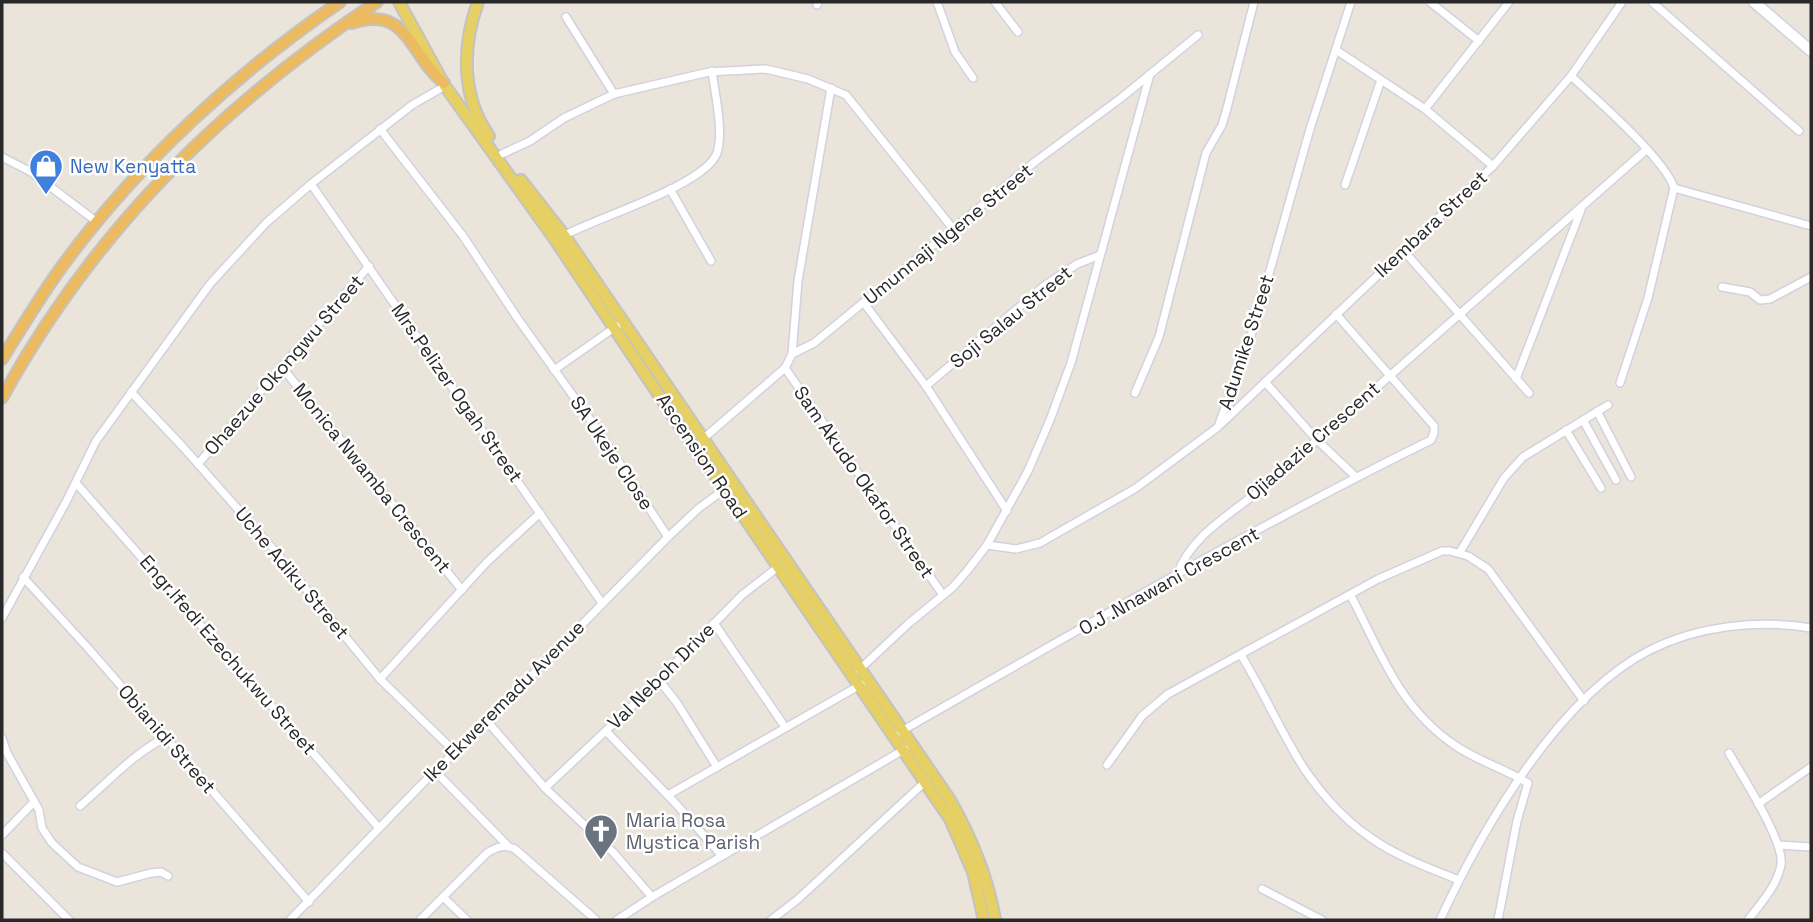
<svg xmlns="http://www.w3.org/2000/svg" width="1813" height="922" viewBox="0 0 1813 922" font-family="'Space Grotesk',sans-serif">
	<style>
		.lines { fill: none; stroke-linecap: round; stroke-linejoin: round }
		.minor-casing { stroke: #d0d2e0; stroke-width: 10 }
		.secondary-casing { stroke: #d0d2e0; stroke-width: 13 }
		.primary-casing { stroke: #c3c3c3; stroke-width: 14 }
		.trunk-casing { stroke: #c3c3c3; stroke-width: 14 }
		.minor { stroke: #fff; stroke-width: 7 }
		.secondary { stroke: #fff; stroke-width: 10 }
		.primary { stroke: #e6cf63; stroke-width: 10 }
		.trunk { stroke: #ecba60; stroke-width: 10 }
		.labels { text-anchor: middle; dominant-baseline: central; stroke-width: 5; stroke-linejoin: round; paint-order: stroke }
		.shop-label { font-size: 19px; fill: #366cbe; stroke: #fff; text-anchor: start }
		.street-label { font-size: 19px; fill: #282828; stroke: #fff }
		.worship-label { font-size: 19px; fill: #5b616d; stroke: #fff; text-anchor: start }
	</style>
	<rect width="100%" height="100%" fill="#eae4db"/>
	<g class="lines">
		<g class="minor-casing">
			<g id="minor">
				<path d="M 937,2 L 955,52 L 973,78"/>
				<path d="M 995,2 L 1018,32"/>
				<path d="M 1430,2 L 1479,41"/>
				<path d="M 1652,2 L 1799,131"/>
				<path d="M 817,5 L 818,2"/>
				<path d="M 566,17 L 614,94"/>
				<path d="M 1336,50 L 1425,109 L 1493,166"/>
				<path d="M 1571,76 C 1595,98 1666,160 1674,188"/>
				<path d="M 1425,109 L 1509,2"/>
				<path d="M 380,129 L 463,236 L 518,319 L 599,432 L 668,537"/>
				<path d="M 502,154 L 530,141 L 564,118 L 614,94 L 709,72 L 766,69 L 808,79 L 846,95 L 954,230"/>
				<path d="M 2,157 L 31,172 L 97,222"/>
				<path d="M 311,184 L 602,603"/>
				<path d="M 1345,185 L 1381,80"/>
				<path d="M 1674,188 L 1811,226"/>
				<path d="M 670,189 L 711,261"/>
				<path d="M 561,237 C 594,218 705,186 717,153 C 724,132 715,94 712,71"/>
				<path d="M 1403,250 L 1529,393"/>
				<path d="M 1722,287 L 1750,292 L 1760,300 L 1770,299 L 1811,277"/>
				<path d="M 864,303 L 926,386 L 1007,511"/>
				<path d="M 792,354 L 798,281 L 831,88"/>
				<path d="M 281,366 L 462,590"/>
				<path d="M 785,368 L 943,595"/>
				<path d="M 554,370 L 617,326"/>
				<path d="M 1516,379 L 1581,210"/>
				<path d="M 1265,382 L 1316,439 L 1356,477"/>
				<path d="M 1620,383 L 1648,298 L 1674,188"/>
				<path d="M 926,386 L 1044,286 L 1077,264 L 1100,255"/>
				<path d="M 131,392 L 183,447 L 274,550 L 380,679 L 455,752"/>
				<path d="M 1135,393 L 1159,337 L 1206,153 L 1222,125 L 1226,112 L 1254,2"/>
				<path d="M 1597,411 L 1631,477"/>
				<path d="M 1583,420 L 1616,480"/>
				<path d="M 1221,424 L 1493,166 L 1571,76 L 1622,2"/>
				<path d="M 1566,430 L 1601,488"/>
				<path d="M 703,441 L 704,438 L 785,368 L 792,354 L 814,343 L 1036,161 L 1121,98 L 1198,35"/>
				<path d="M 198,464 L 369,266"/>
				<path d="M 76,483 L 379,828"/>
				<path d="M 987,545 L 1016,549 L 1040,543 L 1136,488 L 1218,427 L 1254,327 L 1310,129 L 1351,2"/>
				<path d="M 1460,552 L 1504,478 L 1523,457 L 1608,405"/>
				<path d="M 1177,575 C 1190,537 1229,515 1259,491 L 1646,150"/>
				<path d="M 23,577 L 88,648 L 309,902"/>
				<path d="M 1351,596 C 1381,653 1399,708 1456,746 C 1478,761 1505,769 1528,783 L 1517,821 L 1498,920"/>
				<path d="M 2,618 L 66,502 L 96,441 L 210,284 L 266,223 L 311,184 L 412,105 L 445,86"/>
				<path d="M 714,623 L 785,727"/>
				<path d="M 1241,655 C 1260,686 1275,719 1293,750 C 1311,783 1340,817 1371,838 C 1398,857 1429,868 1459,880"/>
				<path d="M 859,670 L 908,624 L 953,587 L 967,571 L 987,545 L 1028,471 L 1050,420 L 1071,363 L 1150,74"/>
				<path d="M 380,679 L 487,562 L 540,513"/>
				<path d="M 659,680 L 677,703 L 717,767"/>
				<path d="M 487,721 L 545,788 L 613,852 L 652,897"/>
				<path d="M 606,731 L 677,805 L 722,856"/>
				<path d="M 900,732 C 1075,632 1250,529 1431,440 L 1434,433 L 1434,426 L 1336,314"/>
				<path d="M 2,738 L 7,753 L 39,810 L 42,828 L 52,843 L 78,867 L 117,882 L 151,873 L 161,872 L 168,876"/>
				<path d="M 1729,753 C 1742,776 1785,842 1781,865 C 1777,886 1761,903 1748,920"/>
				<path d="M 1107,765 L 1142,716 L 1168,694 L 1378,579 L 1442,551 L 1450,551 L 1468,556 L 1488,569 L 1584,701"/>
				<path d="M 435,771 L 508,846"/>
				<path d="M 545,788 L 646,693 L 742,595 L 778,567"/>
				<path d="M 668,795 L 862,684"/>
				<path d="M 1758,804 L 1811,767"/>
				<path d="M 80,806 C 107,783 134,753 166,737"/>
				<path d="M 2,835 L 34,802"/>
				<path d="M 1778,845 L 1811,847"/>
				<path d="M 2,853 L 69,920"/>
				<path d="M 1262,889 L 1322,920"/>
				<path d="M 443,897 L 467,920"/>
				<path d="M 290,920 L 422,784 L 487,721 L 668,537 L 699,508 L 725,489"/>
				<path d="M 420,920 L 487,853 C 497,847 504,844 515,849 L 596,920"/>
				<path d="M 617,920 L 652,897 L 905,749"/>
				<path d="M 771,920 L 797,900 L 926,781"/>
				<path d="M 1440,920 C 1482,829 1558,697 1650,650 C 1698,626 1758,619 1811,628"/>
			</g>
		</g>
		<g class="secondary-casing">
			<path id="secondary" d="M 1754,2 L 1811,51"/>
		</g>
		<g class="primary-casing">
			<g id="primary">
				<path d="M 399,2 L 445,86 L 556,241 L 699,455 L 725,489 L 950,819 L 973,872 L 984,920"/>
				<path d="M 478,2 C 462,46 461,96 489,136"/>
				<path d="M 521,180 L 564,235 L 950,800 C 971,837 988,878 995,920"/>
			</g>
		</g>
		<g class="trunk-casing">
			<g id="trunk">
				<path d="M 352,23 C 408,4 409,55 444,83"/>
				<path d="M 2,359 C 22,327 41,295 63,265 C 138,163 236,73 340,2"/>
				<path d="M 2,398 C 93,232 220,106 377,2"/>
			</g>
		</g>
		<use href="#minor" class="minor"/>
		<use href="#secondary" class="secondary"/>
		<use href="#primary" class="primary"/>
		<use href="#trunk" class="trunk"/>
	</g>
	<defs>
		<g id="shop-pin" transform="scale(1.75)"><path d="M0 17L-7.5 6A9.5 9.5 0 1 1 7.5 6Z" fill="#3f7fe0" stroke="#fff"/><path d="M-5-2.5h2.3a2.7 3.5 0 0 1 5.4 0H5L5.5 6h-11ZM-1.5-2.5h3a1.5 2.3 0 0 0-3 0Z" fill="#fff"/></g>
		<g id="church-pin" transform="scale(1.75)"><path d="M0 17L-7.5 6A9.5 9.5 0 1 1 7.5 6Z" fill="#6b7280" stroke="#fff"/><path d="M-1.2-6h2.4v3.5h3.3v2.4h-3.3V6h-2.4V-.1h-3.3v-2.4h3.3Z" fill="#fff"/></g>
	</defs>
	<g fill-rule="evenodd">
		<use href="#shop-pin" x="46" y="166"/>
		<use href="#church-pin" x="601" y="831"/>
	</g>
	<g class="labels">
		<g class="shop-label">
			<text x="70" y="166">New Kenyatta</text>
		</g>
		<g class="street-label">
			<text transform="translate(1431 224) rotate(-43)">Ikembara Street</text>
			<text transform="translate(948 234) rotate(-39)">Umunnaji Ngene Street</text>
			<text transform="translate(1011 317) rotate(-39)">Soji Salau Street</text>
			<text transform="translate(1246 342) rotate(-72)">Adumike Street</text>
			<text transform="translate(284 365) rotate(-49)">Ohaezue Okongwu Street</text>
			<text transform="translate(457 393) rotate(55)">Mrs.Pelizer Ogah Street</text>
			<text transform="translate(1313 441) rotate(-41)">Ojiadazie Crescent</text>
			<text transform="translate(612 453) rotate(56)">SA Ukeje Close</text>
			<text transform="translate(702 456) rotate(56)">Ascension Road</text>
			<text transform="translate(372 478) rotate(51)">Monica Nwamba Crescent</text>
			<text transform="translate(864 482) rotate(55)">Sam Akudo Okafor Street</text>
			<text transform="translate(292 573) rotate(50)">Uche Adiku Street</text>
			<text transform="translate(1169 581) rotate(-29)">O.J .Nnawani Crescent</text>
			<text transform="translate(228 655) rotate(49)">Engr.Ifedi Ezechukwu Street</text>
			<text transform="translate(661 676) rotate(-45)">Val Neboh Drive</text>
			<text transform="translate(504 701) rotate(-45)">Ike Ekweremadu Avenue</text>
			<text transform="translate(167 739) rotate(49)">Obianidi Street</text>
		</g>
		<g class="worship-label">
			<text x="626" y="820">Maria Rosa<tspan x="626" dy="22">Mystica Parish</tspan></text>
		</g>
	</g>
	<rect width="1813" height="922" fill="none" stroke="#282828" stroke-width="7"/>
</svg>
